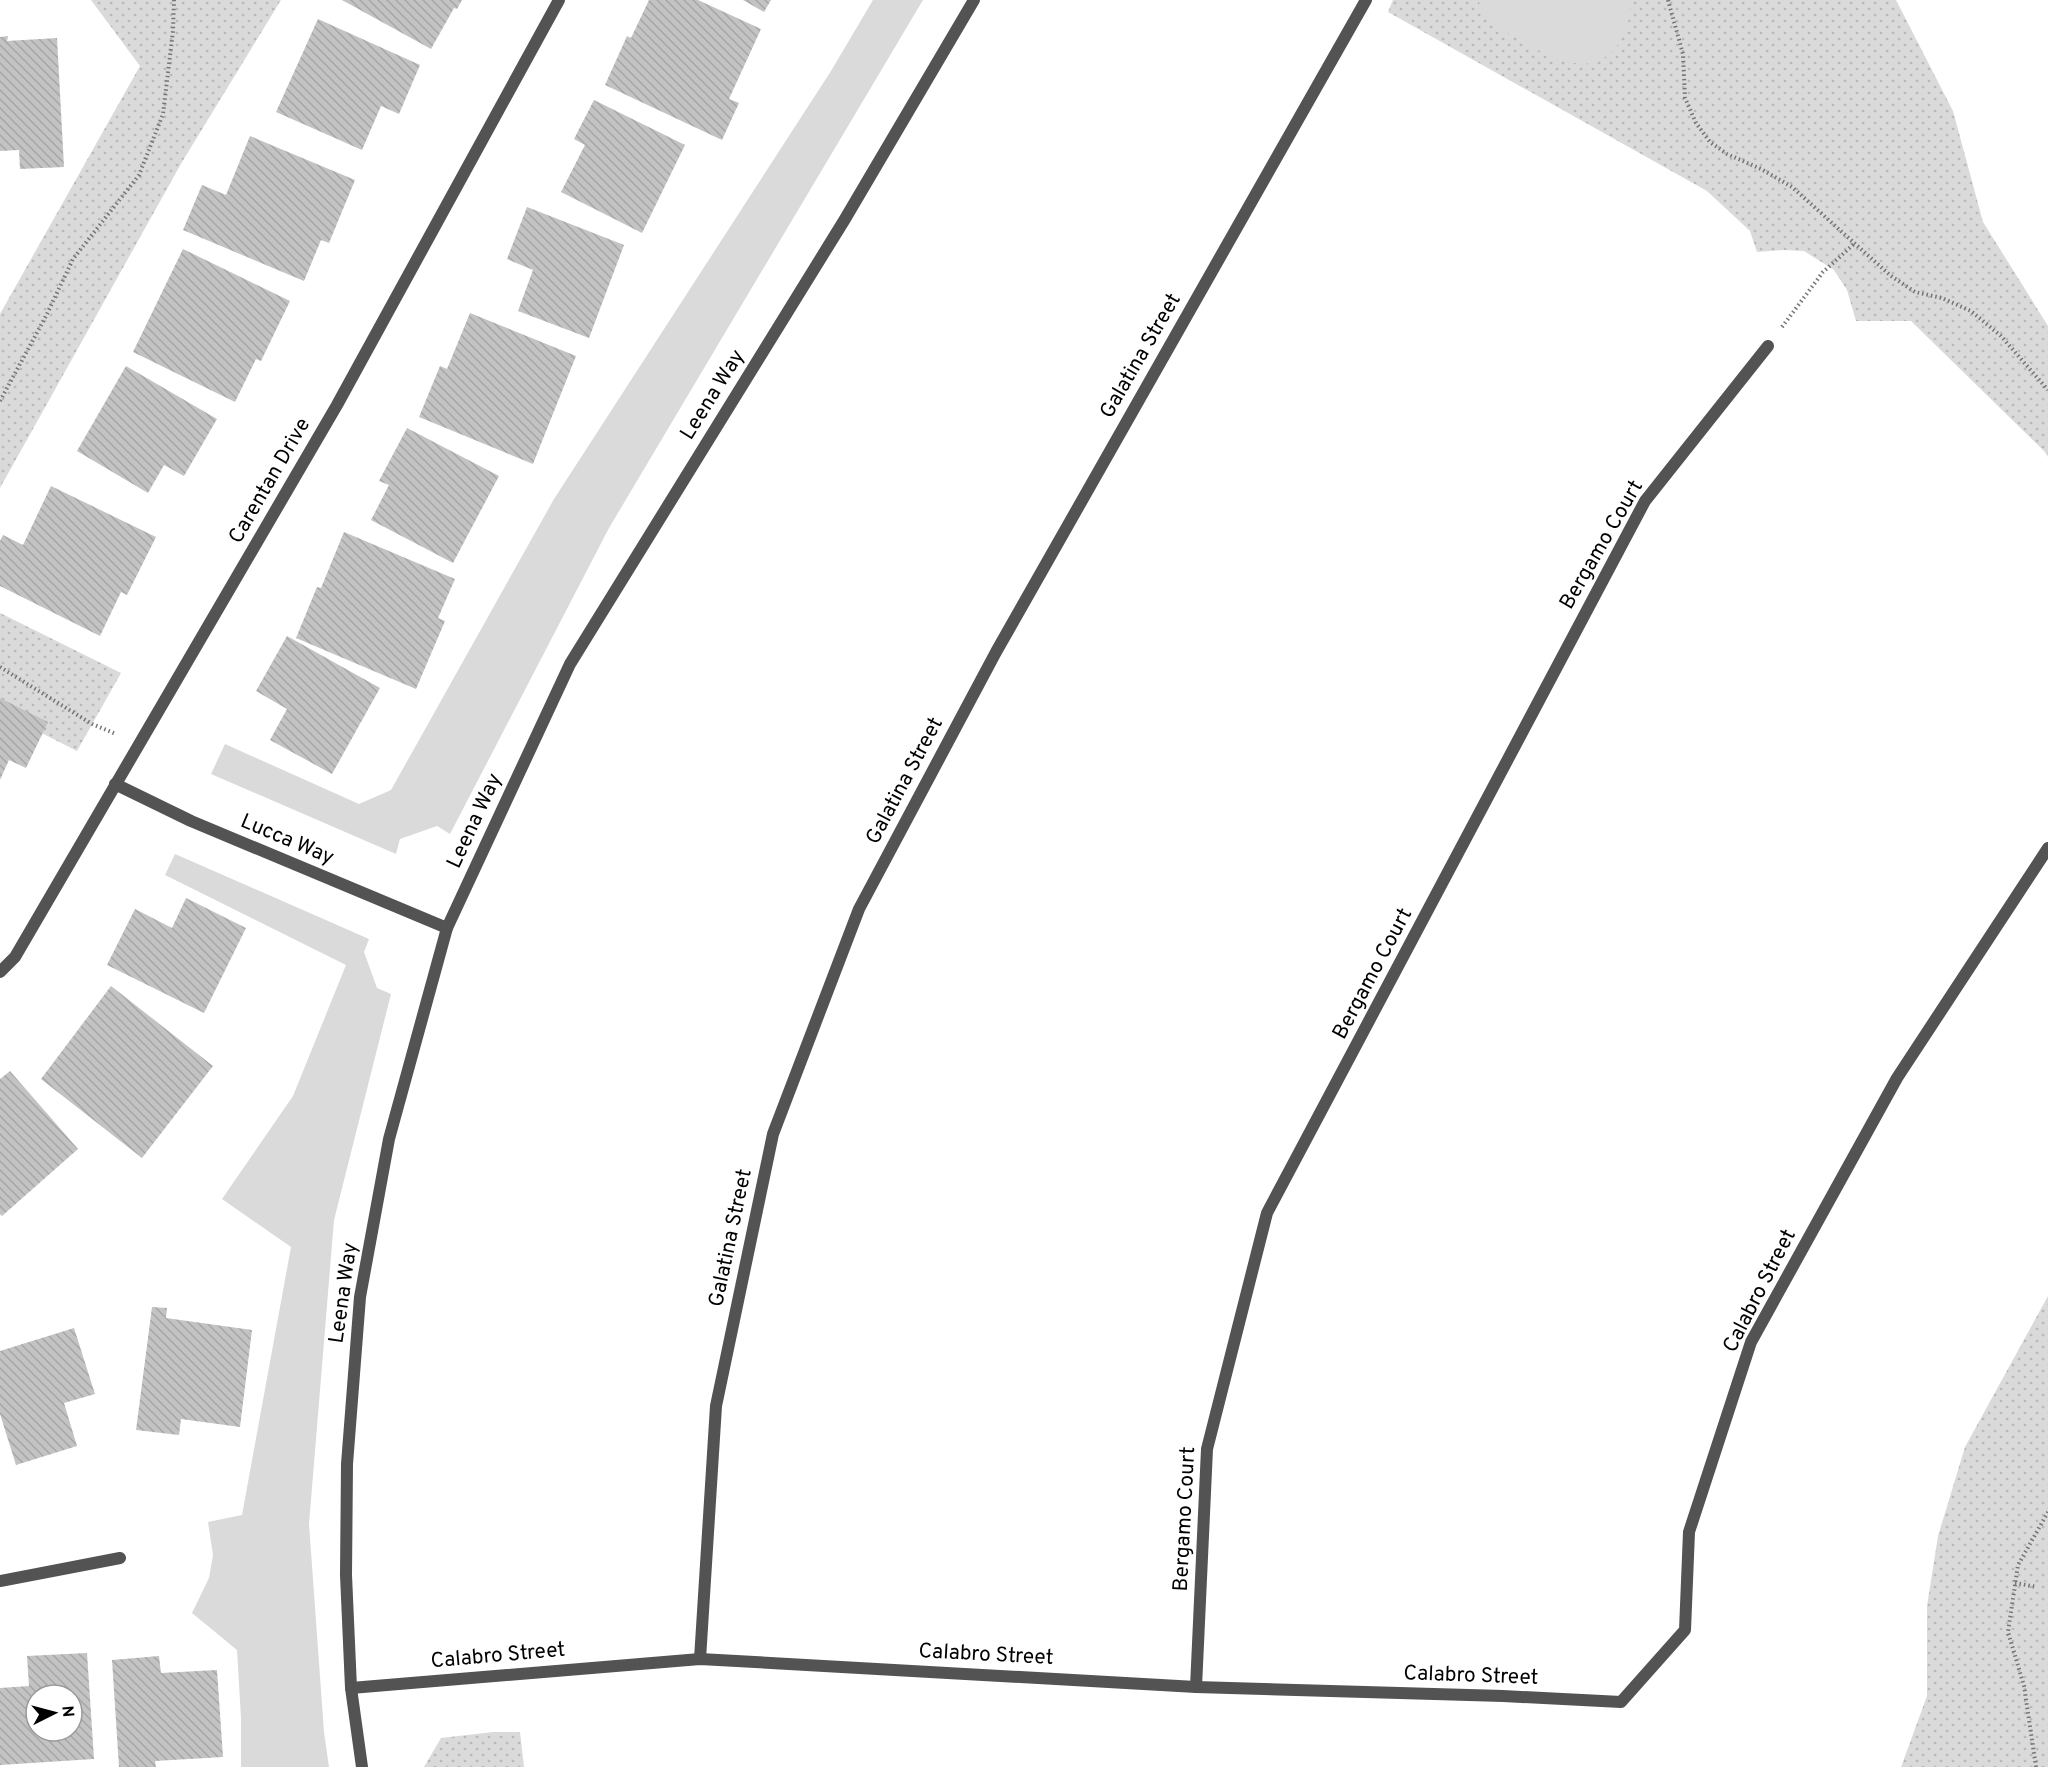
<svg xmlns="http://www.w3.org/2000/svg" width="2048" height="1767" viewBox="0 0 2048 1767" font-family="Overpass,sans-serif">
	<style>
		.grass { fill: url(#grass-dots) }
		.garden { fill: #dadada }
		.building { fill: url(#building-back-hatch); fill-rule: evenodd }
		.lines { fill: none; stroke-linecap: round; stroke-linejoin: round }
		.path { stroke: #757575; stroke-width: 4; stroke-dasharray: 1.5 3; stroke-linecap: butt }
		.minor { stroke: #535353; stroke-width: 12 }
		.tertiary { stroke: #535353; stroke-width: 12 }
		.labels { text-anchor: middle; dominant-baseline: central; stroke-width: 4.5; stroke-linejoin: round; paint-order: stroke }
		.street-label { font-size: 21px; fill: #000; stroke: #fff }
	</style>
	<defs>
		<pattern id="grass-dots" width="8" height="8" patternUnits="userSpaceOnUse" patternTransform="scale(1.5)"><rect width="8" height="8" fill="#dadada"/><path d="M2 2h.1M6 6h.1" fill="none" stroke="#b9b9b9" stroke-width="1.8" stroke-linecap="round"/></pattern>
		<pattern id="building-back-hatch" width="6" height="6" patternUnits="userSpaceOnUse" patternTransform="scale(1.5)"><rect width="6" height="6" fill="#c3c3c3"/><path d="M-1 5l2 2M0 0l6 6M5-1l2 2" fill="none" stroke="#a6a6a6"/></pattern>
	</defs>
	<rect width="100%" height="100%" fill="#fff"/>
	<g class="grass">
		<path d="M 91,0 L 281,0 L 182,162 L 0,488 L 0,314 L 140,66 Z"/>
		<path d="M 1393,0 L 1896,0 L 1953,111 L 1983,222 L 2048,326 L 2048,457 L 2045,452 L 1911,321 L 1856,321 L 1847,290 L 1834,270 L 1804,251 L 1783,250 L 1757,252 L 1750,231 L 1707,191 L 1388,12 Z"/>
		<path d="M 0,613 L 121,673 L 77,751 L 0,712 Z"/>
		<path d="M 2048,1296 L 2048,1767 L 1901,1767 L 1927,1696 L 1927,1606 L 1938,1536 L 1965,1447 Z"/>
		<path d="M 493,1732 L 520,1732 L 524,1767 L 424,1767 L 441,1738 Z"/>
	</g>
	<g class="garden">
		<path d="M 873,0 L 923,0 L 609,528 L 450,834 L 437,826 L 400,839 L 396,854 L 211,774 L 225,744 L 359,804 L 391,790 L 554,499 L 831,71 Z"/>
		<path d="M 1478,0 L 1630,0 C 1632,32 1612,69 1575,63 C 1556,60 1540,52 1524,42 C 1502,30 1488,24 1478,0 Z"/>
		<path d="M 175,854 L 369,939 L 364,952 L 377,988 L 391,994 L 334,1220 L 309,1524 L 324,1732 L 329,1767 L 241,1767 L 241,1718 L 237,1650 L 192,1613 L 209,1578 L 213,1555 L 208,1522 L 242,1515 L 291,1247 L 222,1199 L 293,1096 L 346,965 L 165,875 Z"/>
	</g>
	<g class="building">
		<path d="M 342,0 L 462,0 L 457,9 L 454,8 L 431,49 Z"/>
		<path d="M 649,0 L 698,0 L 761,29 L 729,99 L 739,103 L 722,140 L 605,85 L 627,36 L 631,38 Z"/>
		<path d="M 743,0 L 771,0 L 764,12 Z"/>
		<path d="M 318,19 L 420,65 L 399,114 L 381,106 L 362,150 L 276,112 Z"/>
		<path d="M 8,36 L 7,41 L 57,38 L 64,167 L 20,169 L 19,150 L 0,151 L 0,37 Z"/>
		<path d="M 594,100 L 685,145 L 642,233 L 561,192 L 585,145 L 574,139 Z"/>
		<path d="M 250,136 L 355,180 L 329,243 L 321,240 L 304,281 L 183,230 L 202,185 L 226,195 Z"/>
		<path d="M 527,207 L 624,245 L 589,338 L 518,311 L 533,270 L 507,259 Z"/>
		<path d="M 183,249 L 290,301 L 261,361 L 256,359 L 235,402 L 133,352 Z"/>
		<path d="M 470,313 L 576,356 L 533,464 L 419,417 L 440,366 L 447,369 Z"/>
		<path d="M 126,366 L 217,419 L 184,476 L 164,465 L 148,493 L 77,451 Z"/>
		<path d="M 407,428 L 499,476 L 453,563 L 371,520 L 389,485 L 379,481 Z"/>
		<path d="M 51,486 L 156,537 L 127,595 L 121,592 L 100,636 L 0,586 L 0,541 L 3,535 L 23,545 Z"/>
		<path d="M 344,532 L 455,579 L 438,618 L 445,621 L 416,689 L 296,638 L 317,587 L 321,588 Z"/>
		<path d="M 287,636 L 380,688 L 332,774 L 270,740 L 287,709 L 256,691 Z"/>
		<path d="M 0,698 L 48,722 L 26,768 L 9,760 L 0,780 Z"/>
		<path d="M 186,898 L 246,928 L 204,1013 L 107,965 L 135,909 L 172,928 Z"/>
		<path d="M 111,986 L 213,1066 L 142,1158 L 41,1079 Z"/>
		<path d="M 10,1071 L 78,1149 L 2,1216 L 0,1214 L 0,1079 Z"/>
		<path d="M 152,1307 L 167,1308 L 166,1318 L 252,1330 L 240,1427 L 181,1419 L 179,1435 L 136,1430 Z"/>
		<path d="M 74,1328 L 95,1394 L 64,1403 L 77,1446 L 16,1465 L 0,1414 L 0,1351 Z"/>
		<path d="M 87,1653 L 94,1759 L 0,1765 L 0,1688 L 29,1686 L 27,1656 ZM 36,1695 L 72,1695 L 72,1731 L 36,1731 Z"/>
		<path d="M 159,1656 L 161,1673 L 217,1670 L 223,1757 L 155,1761 L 156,1767 L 119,1767 L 112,1660 Z"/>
	</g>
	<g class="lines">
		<g class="path">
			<path d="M 1668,0 L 1683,54 L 1685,98 L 1696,123 L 1710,142 L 1727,154 L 1761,169 L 1792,187 L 1891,276 L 1915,292 L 1942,298 L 1971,311 L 2001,336 L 2048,390"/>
			<path d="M 1782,327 L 1823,272 L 1854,244"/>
			<path d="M 0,401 L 46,316 L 73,259 L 139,175 L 163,114 L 173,31 L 174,0"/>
			<path d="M 0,667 L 92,724 L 116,734"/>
			<path d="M 2015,1583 L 2037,1587"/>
			<path d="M 2036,1767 L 2024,1686 L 2008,1632 L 2018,1565 L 2048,1512"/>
		</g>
		<g class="minor">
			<path d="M 115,784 L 191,821 L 447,928"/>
			<path d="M 0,972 L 15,957 L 337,405 L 559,0"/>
			<path d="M 0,1581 L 120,1558"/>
			<path d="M 700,1659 L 716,1406 L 773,1134 L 859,909 L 996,652 L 1366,0"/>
			<path d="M 1196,1687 L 1207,1449 L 1267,1213 L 1645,501 L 1768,346"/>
			<path d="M 351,1688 L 700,1659 L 1196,1687 L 1503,1696 L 1621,1702 L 1685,1630 L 1689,1532 L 1751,1342 L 1897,1078 L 2048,848"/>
		</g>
		<path class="tertiary" d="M 362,1767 L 351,1688 L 346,1575 L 347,1464 L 360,1297 L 389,1139 L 447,928 L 570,664 L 845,219 L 974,0"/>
	</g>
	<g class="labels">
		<g class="street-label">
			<text transform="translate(1141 356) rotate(-60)">Galatina Street</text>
			<text transform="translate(713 395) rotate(-58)">Leena Way</text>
			<text transform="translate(270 481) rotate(-60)">Carentan Drive</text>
			<text transform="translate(1602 545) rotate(-60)">Bergamo Court</text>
			<text transform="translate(905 781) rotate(-62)">Galatina Street</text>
			<text transform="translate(475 821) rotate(-65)">Leena Way</text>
			<text transform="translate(287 840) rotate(23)">Lucca Way</text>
			<text transform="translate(1373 974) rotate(-62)">Bergamo Court</text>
			<text transform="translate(731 1238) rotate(-78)">Galatina Street</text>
			<text transform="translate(1760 1291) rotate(-63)">Calabro Street</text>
			<text transform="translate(344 1293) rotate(-82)">Leena Way</text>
			<text transform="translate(1185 1519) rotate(-87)">Bergamo Court</text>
			<text transform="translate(986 1655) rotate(3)">Calabro Street</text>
			<text transform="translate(498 1656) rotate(-5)">Calabro Street</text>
			<text transform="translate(1471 1676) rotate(2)">Calabro Street</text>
		</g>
	</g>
	<g transform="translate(54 1713) rotate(84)"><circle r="28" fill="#ffffff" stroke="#999999" stroke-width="1.5"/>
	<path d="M0-4.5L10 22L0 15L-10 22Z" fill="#000000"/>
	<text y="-9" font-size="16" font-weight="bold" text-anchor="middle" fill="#000000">N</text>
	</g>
</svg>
